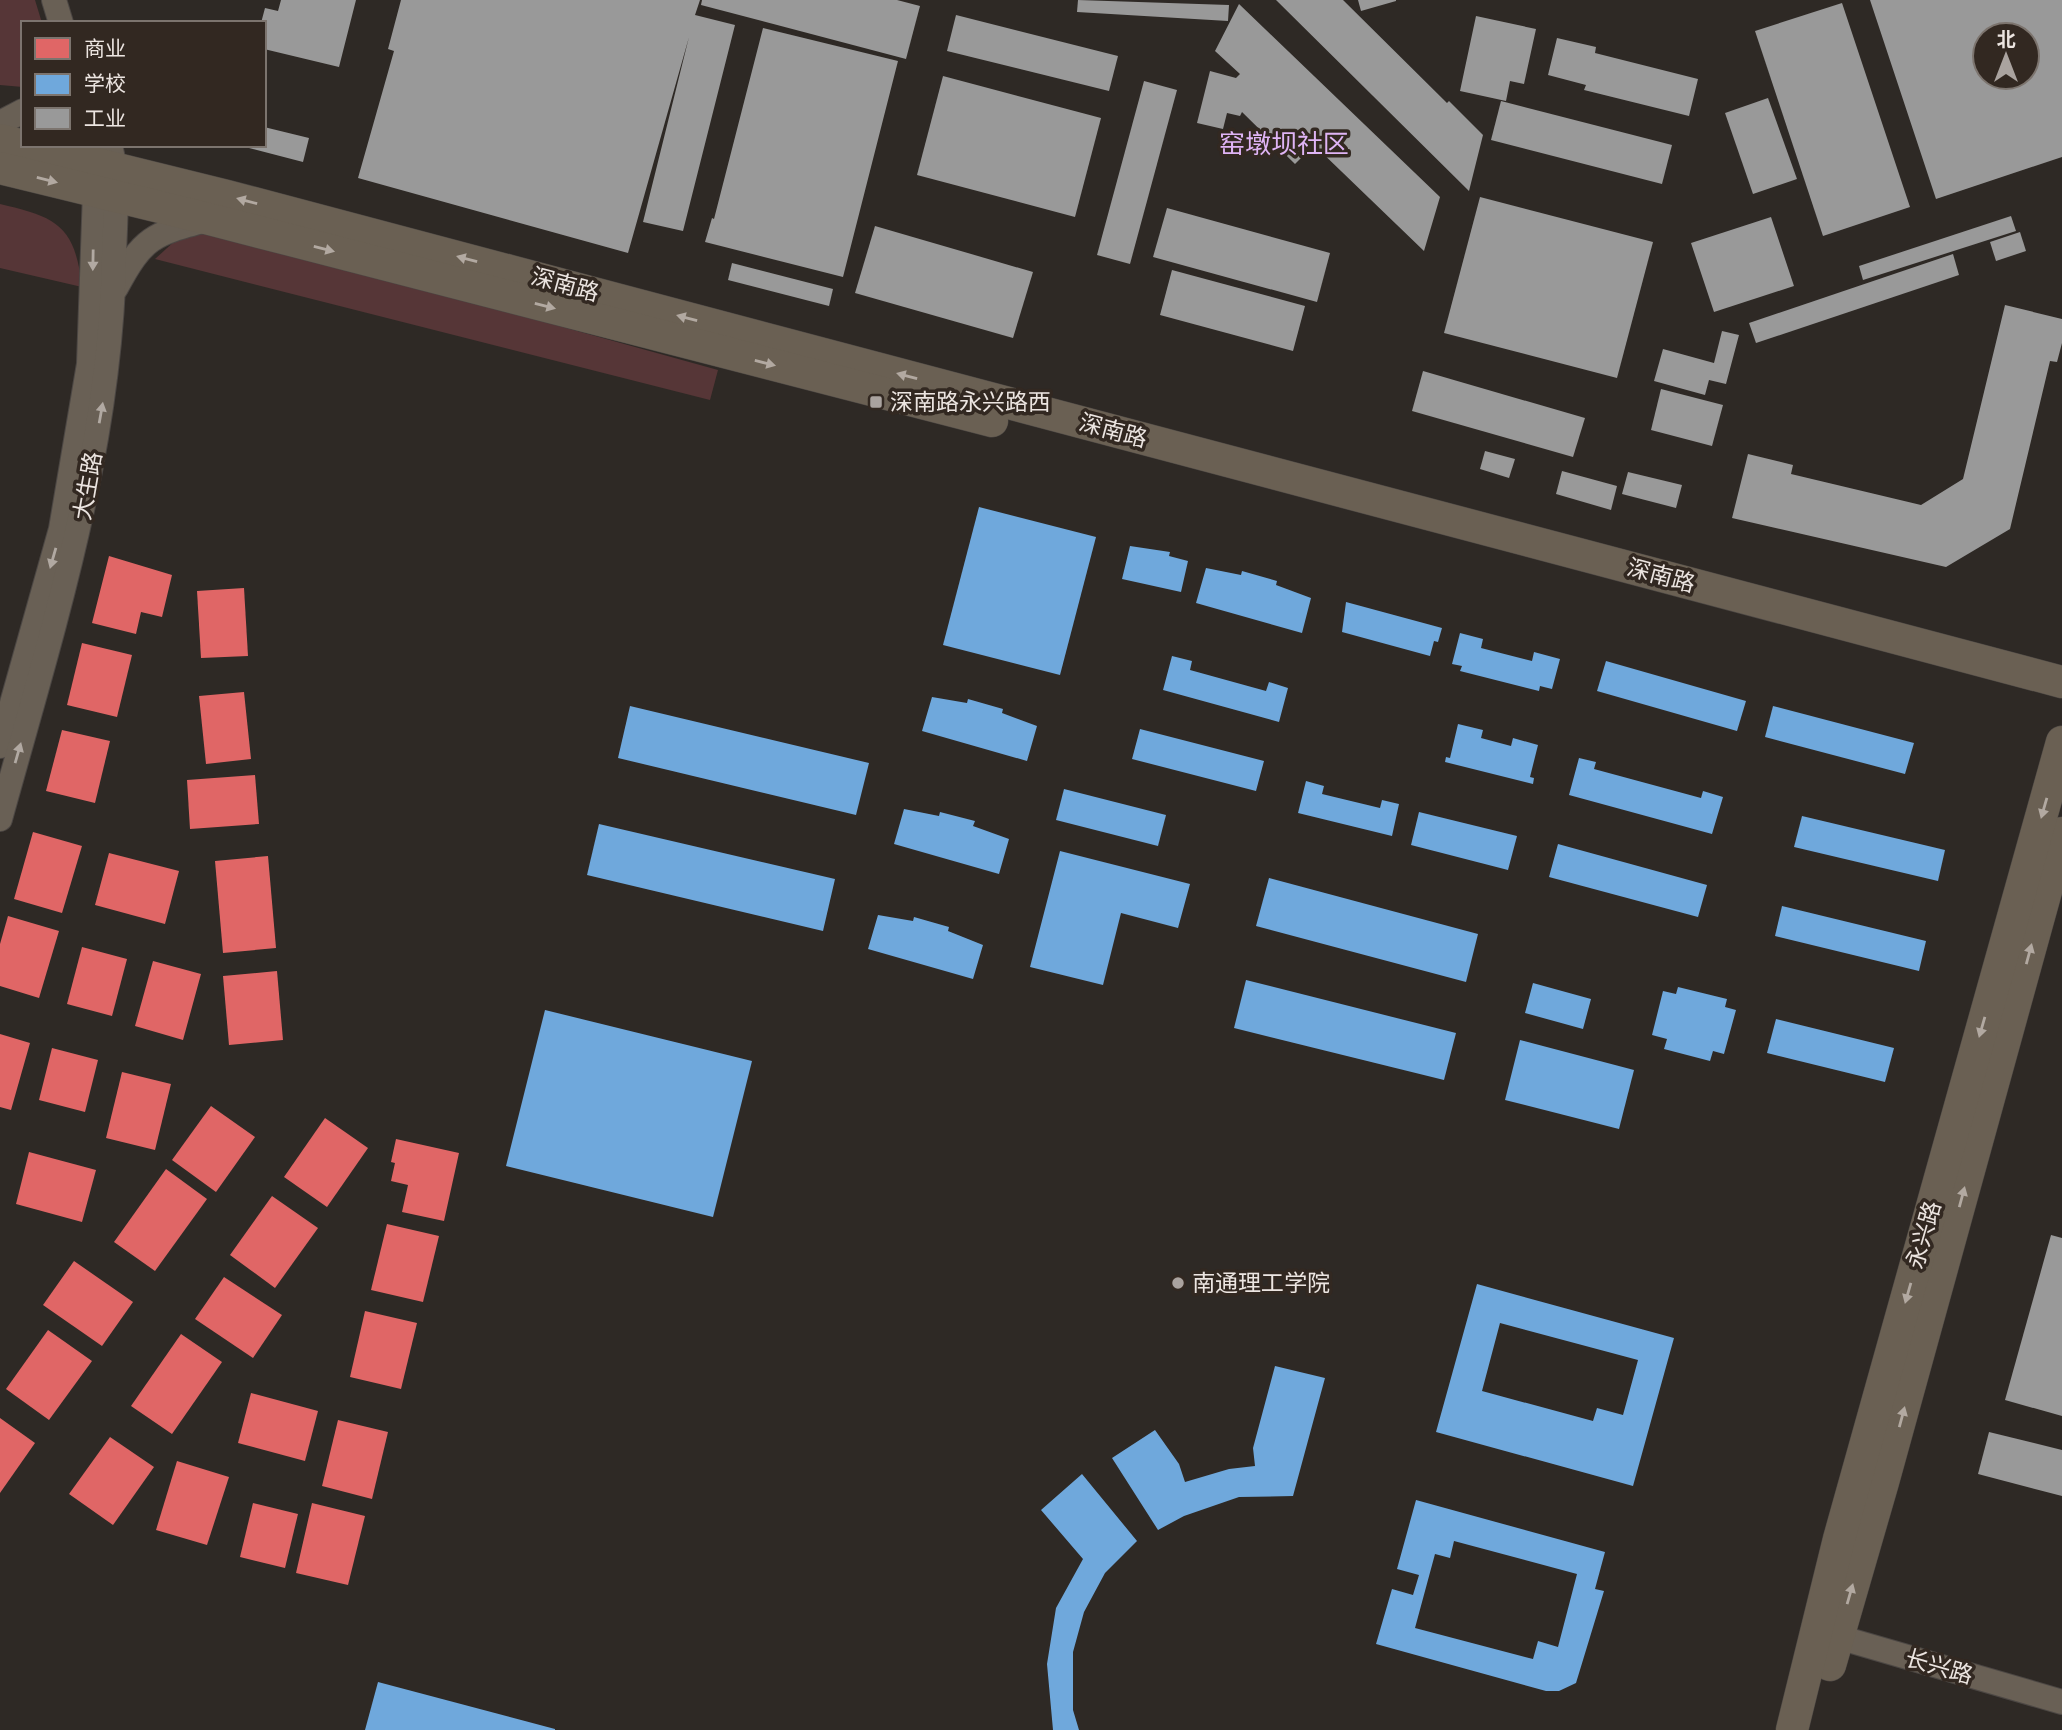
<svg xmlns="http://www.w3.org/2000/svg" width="2062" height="1730" viewBox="0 0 2062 1730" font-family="'Nunito Sans','Noto Sans SC',sans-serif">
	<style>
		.green { fill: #563637 }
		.shops { fill: #e06666 }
		.schools { fill: #6fa8dc; fill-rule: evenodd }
		.industry { fill: #999; fill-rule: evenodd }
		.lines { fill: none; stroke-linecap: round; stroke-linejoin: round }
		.minor-casing { stroke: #4c4744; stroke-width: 26 }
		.major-casing { stroke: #4c4744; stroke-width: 33 }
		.minor { stroke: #696055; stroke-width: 24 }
		.major { stroke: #6a6053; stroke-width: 32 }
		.oneway { fill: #b2a9a1 }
		.oneway2 { fill: #b1a9a2 }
		.poi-dot { fill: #aaa39f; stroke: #322821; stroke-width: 2.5 }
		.labels { text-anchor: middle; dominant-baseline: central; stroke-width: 7; stroke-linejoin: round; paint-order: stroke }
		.street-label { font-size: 23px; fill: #ece5e1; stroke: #322821 }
		.poi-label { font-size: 23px; fill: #ece5e1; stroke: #322821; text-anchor: start }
		.quarter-label { font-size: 26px; fill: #dfb4f5; stroke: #322821 }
	</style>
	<rect width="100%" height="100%" fill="#2e2925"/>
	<g class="green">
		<path d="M 0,0 L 35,0 L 42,23 L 23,23 L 23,87 L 0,85 Z"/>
		<path d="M 0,204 C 56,217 75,225 82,287 L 0,268 Z"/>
		<path d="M 203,231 L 220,232 L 718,370 L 710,400 L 155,259 L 177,239 Z"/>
	</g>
	<g class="shops">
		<path d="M 109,556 L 172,575 L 162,617 L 141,612 L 136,634 L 92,623 Z"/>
		<path d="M 244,588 L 248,656 L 201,658 L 197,591 Z"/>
		<path d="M 82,643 L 132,655 L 117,717 L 67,705 Z"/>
		<path d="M 244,692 L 251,759 L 206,764 L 199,696 Z"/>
		<path d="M 62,730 L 110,741 L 95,803 L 46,791 Z"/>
		<path d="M 255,775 L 259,824 L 190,829 L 187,780 Z"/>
		<path d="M 33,832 L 82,846 L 62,913 L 14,899 Z"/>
		<path d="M 109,853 L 179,871 L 165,924 L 95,905 Z"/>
		<path d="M 268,856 L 276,948 L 223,953 L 215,861 Z"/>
		<path d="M 8,916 L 59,931 L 39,998 L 0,986 L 0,944 Z"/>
		<path d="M 82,947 L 127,959 L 112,1016 L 67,1004 Z"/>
		<path d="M 153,961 L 201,974 L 183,1040 L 135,1026 Z"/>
		<path d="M 277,971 L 283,1040 L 229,1045 L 223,976 Z"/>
		<path d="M 0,1034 L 30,1043 L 11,1110 L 0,1107 Z"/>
		<path d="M 52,1048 L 98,1060 L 85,1112 L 39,1100 Z"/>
		<path d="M 122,1072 L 171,1084 L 155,1150 L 106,1138 Z"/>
		<path d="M 211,1106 L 255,1137 L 216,1192 L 172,1160 Z"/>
		<path d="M 325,1118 L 368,1148 L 327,1207 L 284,1177 Z"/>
		<path d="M 396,1139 L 459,1153 L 444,1221 L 402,1212 L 408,1185 L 391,1181 L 395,1163 L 391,1162 Z"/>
		<path d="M 29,1152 L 96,1170 L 82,1222 L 16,1204 Z"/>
		<path d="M 166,1169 L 207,1199 L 155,1271 L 114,1242 Z"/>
		<path d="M 272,1196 L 318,1228 L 275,1288 L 230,1255 Z"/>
		<path d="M 387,1224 L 439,1236 L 423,1302 L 371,1290 Z"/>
		<path d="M 74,1261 L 133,1302 L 102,1346 L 43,1305 Z"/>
		<path d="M 224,1277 L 282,1315 L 253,1358 L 195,1319 Z"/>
		<path d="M 365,1311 L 417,1323 L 401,1389 L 350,1377 Z"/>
		<path d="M 48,1330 L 92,1361 L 49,1420 L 6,1389 Z"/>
		<path d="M 181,1334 L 222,1362 L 172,1434 L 131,1406 Z"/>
		<path d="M 251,1393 L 318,1411 L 305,1461 L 238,1443 Z"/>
		<path d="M 0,1418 L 35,1443 L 0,1493 Z"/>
		<path d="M 338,1420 L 388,1432 L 372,1499 L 322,1486 Z"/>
		<path d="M 110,1437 L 154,1467 L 113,1525 L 69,1494 Z"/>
		<path d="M 177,1461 L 229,1477 L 207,1545 L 156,1530 Z"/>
		<path d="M 253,1503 L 298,1514 L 285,1568 L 240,1557 Z"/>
		<path d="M 312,1503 L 365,1516 L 348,1585 L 296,1573 Z"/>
	</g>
	<g class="schools">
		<path d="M 979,507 L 1096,537 L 1060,675 L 943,645 Z"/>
		<path d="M 1130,546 L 1170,552 L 1169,556 L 1188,561 L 1181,592 L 1122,579 Z"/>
		<path d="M 1206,568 L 1241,575 L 1242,571 L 1277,581 L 1276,585 L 1311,598 L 1302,633 L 1196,603 Z"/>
		<path d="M 1346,602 L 1442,628 L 1438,642 L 1434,641 L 1430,656 L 1342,632 Z"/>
		<path d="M 1460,633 L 1483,639 L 1481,648 L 1532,661 L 1534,652 L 1560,659 L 1552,689 L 1540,686 L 1539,691 L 1460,671 L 1462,666 L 1452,664 Z"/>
		<path d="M 1172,656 L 1192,661 L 1190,670 L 1266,691 L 1269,682 L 1288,688 L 1279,722 L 1163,690 Z"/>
		<path d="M 1606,661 L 1746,701 L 1737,731 L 1597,691 Z"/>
		<path d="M 932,697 L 967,703 L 968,699 L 1003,709 L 1002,713 L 1037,726 L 1027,761 L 922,731 Z"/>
		<path d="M 630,706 L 869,763 L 856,815 L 618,758 Z"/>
		<path d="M 1773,706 L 1914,743 L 1905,774 L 1765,737 Z"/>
		<path d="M 1458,724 L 1483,730 L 1481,738 L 1511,746 L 1513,738 L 1538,745 L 1530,777 L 1534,778 L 1533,784 L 1445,762 L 1446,757 L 1450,758 Z"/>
		<path d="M 1140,729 L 1264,761 L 1256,791 L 1132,759 Z"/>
		<path d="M 1579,758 L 1596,762 L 1594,769 L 1701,798 L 1703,791 L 1723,797 L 1712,834 L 1569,795 Z"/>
		<path d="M 1306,781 L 1324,786 L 1322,794 L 1380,808 L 1382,800 L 1399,804 L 1392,836 L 1298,813 Z"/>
		<path d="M 1064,789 L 1166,815 L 1158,846 L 1056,820 Z"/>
		<path d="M 904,809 L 939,816 L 940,812 L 975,821 L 973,826 L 1009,839 L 999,874 L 894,844 Z"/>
		<path d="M 1419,812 L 1517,836 L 1508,870 L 1411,845 Z"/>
		<path d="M 1802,816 L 1945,850 L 1938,881 L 1794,847 Z"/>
		<path d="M 599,824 L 835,879 L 823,931 L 587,875 Z"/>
		<path d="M 1558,844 L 1707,885 L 1698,917 L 1549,877 Z"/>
		<path d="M 1060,851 L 1190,884 L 1178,928 L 1121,913 L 1103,985 L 1030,967 Z"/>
		<path d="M 1269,878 L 1478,934 L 1466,982 L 1256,926 Z"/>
		<path d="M 1782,906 L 1926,941 L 1919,971 L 1775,936 Z"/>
		<path d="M 878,915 L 913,921 L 914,917 L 949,927 L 948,931 L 983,945 L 973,979 L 868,949 Z"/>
		<path d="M 1246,980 L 1456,1033 L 1444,1080 L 1234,1028 Z"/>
		<path d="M 1533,983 L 1591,999 L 1583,1029 L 1525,1013 Z"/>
		<path d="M 1678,987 L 1727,999 L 1725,1007 L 1736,1010 L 1724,1054 L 1713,1051 L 1710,1061 L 1664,1049 L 1667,1039 L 1652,1035 L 1663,991 L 1676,994 Z"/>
		<path d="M 545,1010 L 752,1061 L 713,1217 L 506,1166 Z"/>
		<path d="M 1776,1019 L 1894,1048 L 1885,1082 L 1767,1053 Z"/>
		<path d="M 1520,1040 L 1634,1070 L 1619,1129 L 1505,1100 Z"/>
		<path d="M 1477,1284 L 1674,1338 L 1633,1486 L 1436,1432 ZM 1500,1323 L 1638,1360 L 1623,1415 L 1597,1408 L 1593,1421 L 1482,1391 Z"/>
		<path d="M 1275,1366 L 1325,1378 L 1293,1496 L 1239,1497 L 1184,1516 L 1158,1530 L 1112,1458 L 1155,1430 L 1179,1464 L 1185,1482 L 1229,1469 L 1255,1466 L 1253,1448 Z"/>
		<path d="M 1082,1474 L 1137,1541 L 1105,1573 L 1084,1612 L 1073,1652 L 1073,1710 L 1079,1730 L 1053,1730 L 1047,1664 L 1056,1608 L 1083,1559 L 1041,1510 Z"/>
		<path d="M 1416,1500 L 1605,1552 L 1595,1589 L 1604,1591 L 1576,1683 L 1559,1691 L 1546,1691 L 1376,1644 L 1392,1589 L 1413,1595 L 1419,1575 L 1397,1569 ZM 1454,1541 L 1577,1574 L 1558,1647 L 1538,1641 L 1533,1659 L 1415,1628 L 1435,1554 L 1450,1558 Z"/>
		<path d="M 378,1682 L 555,1729 L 555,1730 L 365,1730 Z"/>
	</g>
	<g class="industry">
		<path d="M 281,0 L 356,0 L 339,67 L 264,49 L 264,23 L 261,23 L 265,8 L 278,11 Z"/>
		<path d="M 401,0 L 700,0 L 695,15 L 735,25 L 683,231 L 643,222 L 689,37 L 628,253 L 358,178 L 394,51 L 388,49 Z"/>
		<path d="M 702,0 L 897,0 L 920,6 L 906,59 L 701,5 Z"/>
		<path d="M 1078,0 L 1229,5 L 1228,21 L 1077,12 Z"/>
		<path d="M 1276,0 L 1343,0 L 1447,103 L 1449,101 L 1483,135 L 1469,191 Z"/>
		<path d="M 1358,0 L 1396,0 L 1396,1 L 1361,11 Z"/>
		<path d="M 1870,0 L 2062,0 L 2062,157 L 1936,199 ZM 1985,35 L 2027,35 L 2027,77 L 1985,77 Z"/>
		<path d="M 1842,3 L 1910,207 L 1823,236 L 1755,31 Z"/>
		<path d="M 1239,4 L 1440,197 L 1424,251 L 1314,145 L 1295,164 L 1242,112 L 1240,116 L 1227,113 L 1223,129 L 1197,123 L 1210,71 L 1236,78 L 1240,74 L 1215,51 Z"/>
		<path d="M 956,15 L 1118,56 L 1109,91 L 947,51 Z"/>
		<path d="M 1476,16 L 1536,29 L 1524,84 L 1510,81 L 1506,101 L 1460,91 Z"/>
		<path d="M 763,28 L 898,61 L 843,277 L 705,242 L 712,218 L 714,219 Z"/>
		<path d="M 1557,38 L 1596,47 L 1595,53 L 1698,79 L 1689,116 L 1584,90 L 1586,85 L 1548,75 Z"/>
		<path d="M 943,76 L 1101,118 L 1075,217 L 917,175 Z"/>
		<path d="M 1144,81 L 1177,90 L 1130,264 L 1097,255 Z"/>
		<path d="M 1768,98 L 1797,179 L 1753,194 L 1725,113 Z"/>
		<path d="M 1501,101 L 1672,145 L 1662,184 L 1491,140 Z"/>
		<path d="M 264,127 L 309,138 L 303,162 L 241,146 L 264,145 Z"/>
		<path d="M 1480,197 L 1653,242 L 1617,378 L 1444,333 Z"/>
		<path d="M 1167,208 L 1330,253 L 1317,302 L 1153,257 Z"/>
		<path d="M 2011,216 L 2016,231 L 1863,280 L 1859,266 Z"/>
		<path d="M 1771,217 L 1794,286 L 1714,312 L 1691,243 Z"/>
		<path d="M 875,226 L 1033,272 L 1013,338 L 855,293 Z"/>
		<path d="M 2020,232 L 2026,251 L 1996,261 L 1990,242 Z"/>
		<path d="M 1953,254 L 1959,275 L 1756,343 L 1749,323 Z"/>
		<path d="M 732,263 L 833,289 L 829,306 L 728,280 Z"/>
		<path d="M 1172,270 L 1305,306 L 1293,351 L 1160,315 Z"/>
		<path d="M 2005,305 L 2062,319 L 2062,343 L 2057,362 L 2050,361 L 2010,529 L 1946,567 L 1732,518 L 1748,454 L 1793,465 L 1791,474 L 1921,505 L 1963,479 Z"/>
		<path d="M 1722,331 L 1739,335 L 1726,384 L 1709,380 L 1705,395 L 1654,381 L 1663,349 L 1714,363 Z"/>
		<path d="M 1423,371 L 1585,418 L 1573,457 L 1412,411 Z"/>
		<path d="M 1661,389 L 1723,405 L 1712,446 L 1651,430 Z"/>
		<path d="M 1485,451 L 1515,459 L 1509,478 L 1480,469 Z"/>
		<path d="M 1562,471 L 1617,486 L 1611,510 L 1556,494 Z"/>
		<path d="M 1628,472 L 1682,485 L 1676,508 L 1622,494 Z"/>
		<path d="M 2051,1235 L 2062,1238 L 2062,1416 L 2005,1400 Z"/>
		<path d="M 1989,1432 L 2062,1450 L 2062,1496 L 1978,1474 Z"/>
	</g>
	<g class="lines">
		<g class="minor-casing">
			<g id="minor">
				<path d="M 54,0 L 61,23"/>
				<path d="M 0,123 L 23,111"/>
				<path d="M 116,288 C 143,237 153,234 207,220"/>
				<path d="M 0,746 L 61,529 L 89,364 L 95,192 L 88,145"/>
				<path d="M 0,819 C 51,634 111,450 114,256 C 115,219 119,181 110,145"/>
				<path d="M 1821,1632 L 2062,1702"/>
			</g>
		</g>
		<g class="major-casing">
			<g id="major">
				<path d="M 0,140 L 227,196 L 2062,682"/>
				<path d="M 0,168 L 209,219 L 992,421"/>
				<path d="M 1830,1665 L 1883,1482 L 2062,833"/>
				<path d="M 1792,1730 L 1839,1539 L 2062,742"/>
			</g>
		</g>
		<use href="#minor" class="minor"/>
		<use href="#major" class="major"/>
	</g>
	<defs><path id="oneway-solid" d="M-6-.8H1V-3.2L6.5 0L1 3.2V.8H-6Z" transform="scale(1.75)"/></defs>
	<g class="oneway">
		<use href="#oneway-solid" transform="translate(47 180) rotate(14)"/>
		<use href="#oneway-solid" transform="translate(247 201) rotate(-165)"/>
		<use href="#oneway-solid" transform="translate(324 249) rotate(14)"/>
		<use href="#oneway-solid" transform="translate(467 259) rotate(-165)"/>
		<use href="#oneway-solid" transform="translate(545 306) rotate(14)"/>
		<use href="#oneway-solid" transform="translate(687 318) rotate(-165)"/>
		<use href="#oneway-solid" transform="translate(765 363) rotate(14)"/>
		<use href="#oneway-solid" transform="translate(907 376) rotate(-165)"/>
		<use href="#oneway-solid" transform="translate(2044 808) rotate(106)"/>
		<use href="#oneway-solid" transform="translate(2029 954) rotate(-75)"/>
		<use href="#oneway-solid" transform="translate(1982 1027) rotate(106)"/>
		<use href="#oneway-solid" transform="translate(1962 1197) rotate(-75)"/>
		<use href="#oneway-solid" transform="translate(1908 1293) rotate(106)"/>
		<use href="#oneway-solid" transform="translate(1902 1417) rotate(-75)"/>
		<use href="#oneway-solid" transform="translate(1850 1594) rotate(-74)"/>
	</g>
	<g class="oneway2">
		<use href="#oneway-solid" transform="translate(93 260) rotate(91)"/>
		<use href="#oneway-solid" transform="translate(101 413) rotate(-80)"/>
		<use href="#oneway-solid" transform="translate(53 558) rotate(106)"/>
		<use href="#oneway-solid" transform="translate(18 753) rotate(-74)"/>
	</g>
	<g class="poi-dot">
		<rect x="869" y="395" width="14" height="14" rx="3.5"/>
		<circle cx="1178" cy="1283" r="7"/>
	</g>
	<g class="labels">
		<g class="street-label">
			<text transform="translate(565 285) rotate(15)">深南路</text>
			<text transform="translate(1113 431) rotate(15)">深南路</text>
			<text transform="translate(88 486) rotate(-80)">大生路</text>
			<text transform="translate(1661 576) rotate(15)">深南路</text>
			<text transform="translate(1924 1235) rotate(-74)">永兴路</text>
			<text transform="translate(1939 1667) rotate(16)">长兴路</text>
		</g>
		<g class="poi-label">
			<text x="890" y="402">深南路永兴路西</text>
			<text x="1192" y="1283">南通理工学院</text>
		</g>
		<g class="quarter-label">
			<text x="1284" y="144">窑墩坝社区</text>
		</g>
	</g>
	<rect x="21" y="21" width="245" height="126" fill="#322821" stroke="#7c746e" stroke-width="2"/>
	<rect x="35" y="38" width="35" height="21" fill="#e06666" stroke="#7c746e" stroke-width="2"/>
	<text x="84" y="56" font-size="21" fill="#ece5e1">商业</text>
	<rect x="35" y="74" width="35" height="21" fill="#6fa8dc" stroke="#7c746e" stroke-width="2"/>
	<text x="84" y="91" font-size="21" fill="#ece5e1">学校</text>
	<rect x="35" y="108" width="35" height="21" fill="#999999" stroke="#7c746e" stroke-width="2"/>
	<text x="84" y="126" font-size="21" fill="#ece5e1">工业</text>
	<g transform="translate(2006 56)"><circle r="33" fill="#322821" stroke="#7c746e" stroke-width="2"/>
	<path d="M0-5L12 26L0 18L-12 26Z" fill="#aaa39f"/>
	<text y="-10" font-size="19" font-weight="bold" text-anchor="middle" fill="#ece5e1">北</text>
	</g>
</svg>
